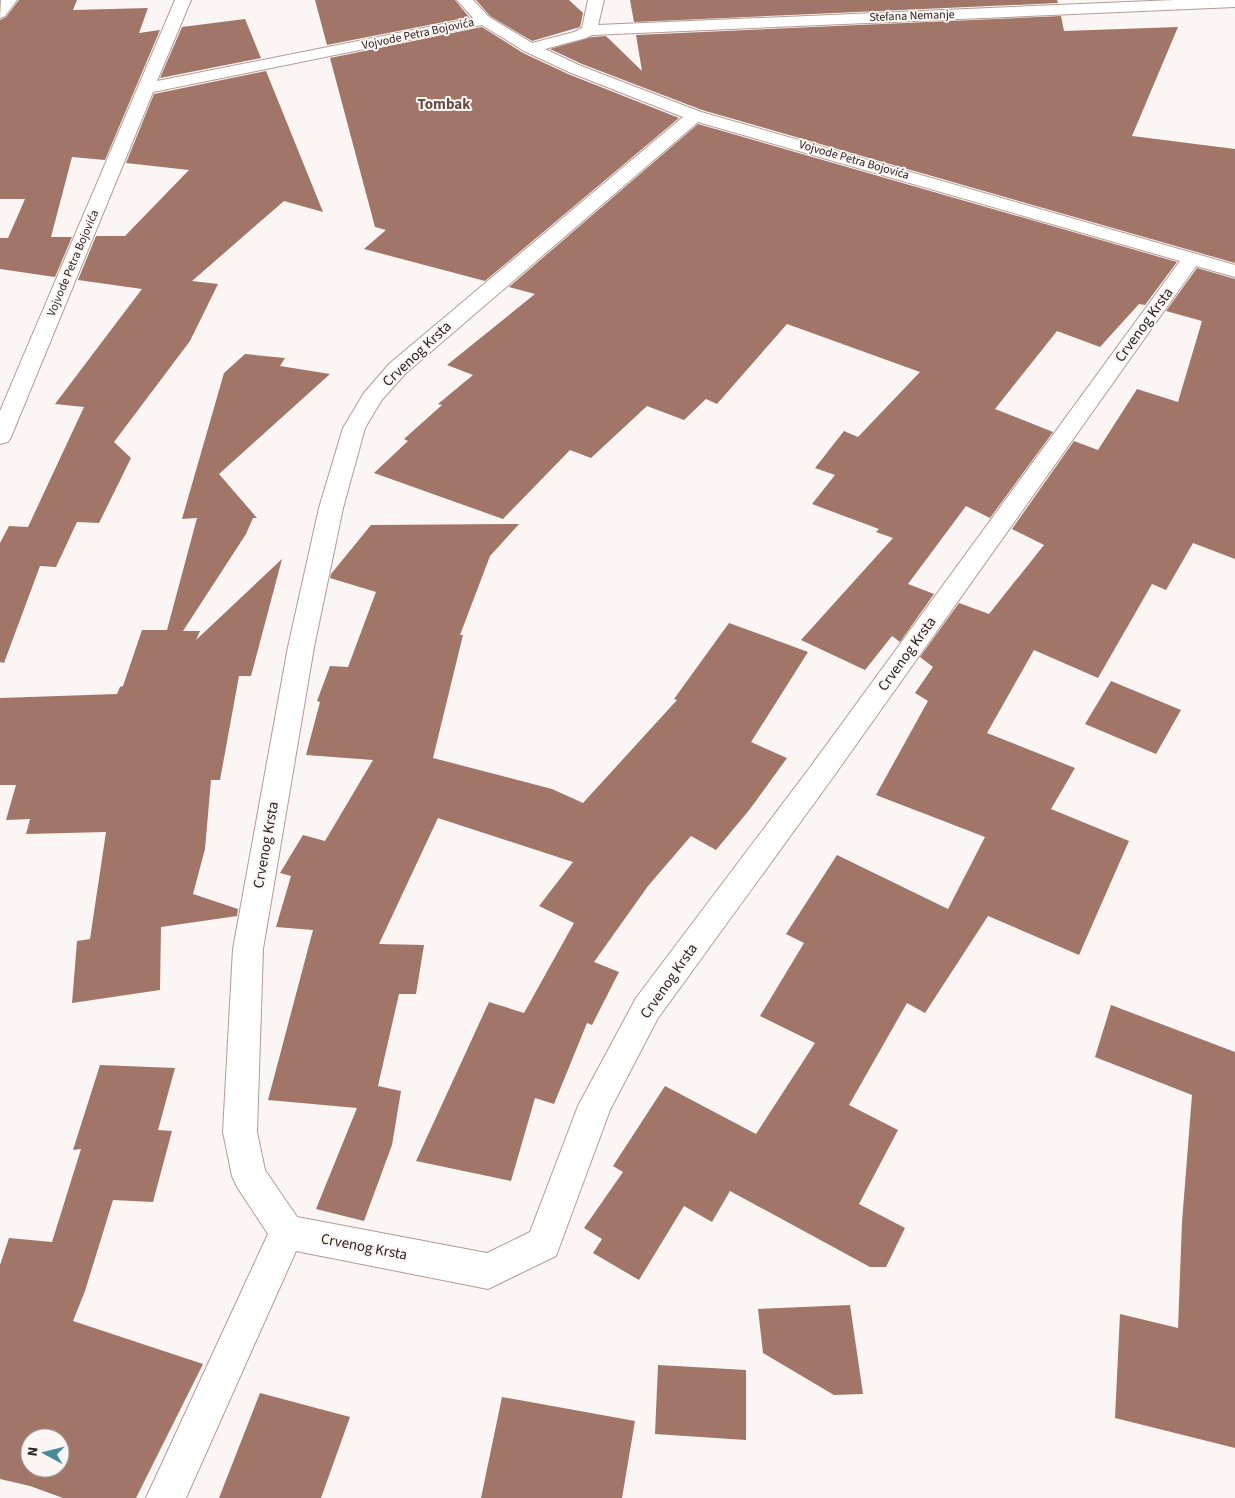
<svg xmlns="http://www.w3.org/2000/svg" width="1235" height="1498" viewBox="0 0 1235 1498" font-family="'Source Sans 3',sans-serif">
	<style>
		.building { fill: #a17568; fill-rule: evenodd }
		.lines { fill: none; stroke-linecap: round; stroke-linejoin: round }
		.minor-casing { stroke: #b49b93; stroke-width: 2 }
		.minor { fill: #fff; fill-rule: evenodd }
		.labels { text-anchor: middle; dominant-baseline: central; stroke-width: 4; stroke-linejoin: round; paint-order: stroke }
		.far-street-label { font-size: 12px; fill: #2d2320; stroke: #fbf6f4 }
		.far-quarter-label { font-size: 15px; font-weight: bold; fill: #654f48; stroke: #fbf6f4 }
		.street-label { font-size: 15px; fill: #2d2320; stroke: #fbf6f4 }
	</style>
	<rect width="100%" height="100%" fill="#fbf6f4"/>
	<g class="building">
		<path d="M 19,0 L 77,0 L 73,10 L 148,8 L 139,33 L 160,30 L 105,160 L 72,157 L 51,237 L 72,237 L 55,277 L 0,269 L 0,238 L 8,238 L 25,199 L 0,199 L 0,20 L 6,17 Z"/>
		<path d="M 315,0 L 455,0 L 469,17 L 327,45 Z"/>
		<path d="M 476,0 L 569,0 L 583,13 L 580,27 L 532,41 L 490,16 Z"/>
		<path d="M 630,0 L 1057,0 L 1058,3 L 634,22 Z"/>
		<path d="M 1061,16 L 1064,31 L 1178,27 L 1132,136 L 1235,149 L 1235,263 L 702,110 L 582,64 L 550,49 L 592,37 L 606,36 L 642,71 L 636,35 Z"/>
		<path d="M 245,19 L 261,58 L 160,78 L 182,27 Z"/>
		<path d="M 482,27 L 523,53 L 568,74 L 679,118 L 485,281 L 364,249 L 386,230 L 375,227 L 330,58 Z"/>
		<path d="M 266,71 L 323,212 L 284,201 L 192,281 L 218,284 L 190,341 L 114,442 L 131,458 L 99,523 L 77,522 L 56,567 L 40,566 L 4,663 L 0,662 L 0,543 L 9,526 L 28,527 L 84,407 L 55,404 L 142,289 L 78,280 L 96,236 L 125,236 L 189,170 L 126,163 L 154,94 Z"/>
		<path d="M 698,124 L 1177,262 L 1145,305 L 1139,304 L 1100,347 L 1057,331 L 995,409 L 1053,432 L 990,518 L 966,506 L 908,584 L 934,594 L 900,642 L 892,636 L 865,670 L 801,640 L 893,538 L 876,532 L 879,529 L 812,504 L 835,475 L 815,468 L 844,431 L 858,437 L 920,372 L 787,324 L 717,404 L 706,399 L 684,420 L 647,406 L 591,458 L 570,450 L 503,519 L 374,473 L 408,441 L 404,439 L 442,405 L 438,404 L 473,375 L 447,365 L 535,294 L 509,287 Z"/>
		<path d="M 1197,268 L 1235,279 L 1235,559 L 1193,543 L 1166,590 L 1152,584 L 1098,678 L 1034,650 L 987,733 L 1075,768 L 1051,809 L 1129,841 L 1079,955 L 988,916 L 925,1013 L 907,1003 L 849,1105 L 898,1130 L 859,1204 L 905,1228 L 886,1267 L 870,1267 L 730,1191 L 712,1222 L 684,1206 L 639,1280 L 593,1253 L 602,1239 L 584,1228 L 623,1172 L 613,1166 L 665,1086 L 756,1134 L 815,1043 L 760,1016 L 804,943 L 786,934 L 837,855 L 948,909 L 985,837 L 876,795 L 928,701 L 915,693 L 933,667 L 920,657 L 959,603 L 989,614 L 1044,545 L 1012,529 L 1074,441 L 1098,450 L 1137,389 L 1178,402 L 1202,321 L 1166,311 Z"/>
		<path d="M 245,354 L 285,358 L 280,366 L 330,374 L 219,474 L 257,518 L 253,518 L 246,534 L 183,631 L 200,631 L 196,640 L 282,559 L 251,676 L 239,676 L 220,780 L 211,780 L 205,849 L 193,894 L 238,909 L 237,916 L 161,927 L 160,990 L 72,1003 L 77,941 L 90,939 L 106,832 L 26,834 L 30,819 L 6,820 L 16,785 L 0,785 L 0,698 L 117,694 L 120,687 L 123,686 L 142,630 L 167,630 L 197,518 L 182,519 L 224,373 Z"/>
		<path d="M 519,524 L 490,556 L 460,635 L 463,635 L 433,758 L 552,789 L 583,803 L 677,700 L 674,699 L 729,623 L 808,652 L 751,742 L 787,758 L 750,809 L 716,850 L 691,836 L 648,886 L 594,962 L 619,972 L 592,1025 L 587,1023 L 554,1104 L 535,1098 L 511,1181 L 416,1161 L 489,1002 L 524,1013 L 574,923 L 539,906 L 573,862 L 438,818 L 379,944 L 424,945 L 416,994 L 399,994 L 378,1086 L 401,1091 L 392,1145 L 364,1221 L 316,1209 L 357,1108 L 268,1100 L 313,930 L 276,927 L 291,876 L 280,873 L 303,835 L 325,841 L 373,760 L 306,755 L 320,702 L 317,701 L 330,666 L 348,667 L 376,592 L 330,578 L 331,574 L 371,525 Z"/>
		<path d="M 1111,681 L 1181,710 L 1156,754 L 1085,724 Z"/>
		<path d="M 1111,1005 L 1235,1052 L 1235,1448 L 1115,1418 L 1120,1314 L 1178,1328 L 1182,1222 L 1192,1095 L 1095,1057 Z"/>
		<path d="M 100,1065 L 175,1068 L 158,1130 L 172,1131 L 153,1202 L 113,1200 L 85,1291 L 73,1321 L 203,1364 L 136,1498 L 63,1498 L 30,1486 L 0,1479 L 0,1265 L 9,1238 L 52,1242 L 81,1149 L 73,1150 ZM 30,1438 L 60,1438 L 60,1468 L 30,1468 Z"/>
		<path d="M 850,1305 L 863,1394 L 834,1395 L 763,1353 L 758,1309 Z"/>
		<path d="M 658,1365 L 746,1370 L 746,1440 L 655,1434 Z"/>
		<path d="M 260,1393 L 350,1417 L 321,1498 L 219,1498 Z"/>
		<path d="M 502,1397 L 635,1421 L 622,1498 L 481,1498 Z"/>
	</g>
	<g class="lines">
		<g class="minor-casing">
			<g id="minor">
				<path d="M 1,0 L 17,0 L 5,16 L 0,18 Z"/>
				<path d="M 175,0 L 191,0 L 157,81 L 473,18 L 457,0 L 473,0 L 489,17 L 532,43 L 574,32 L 582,28 L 588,0 L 604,0 L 598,25 L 1174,0 L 1235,0 L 1235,7 L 592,35 L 586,38 L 545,49 L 581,66 L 701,112 L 1235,265 L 1235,277 L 1196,266 L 831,780 L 658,1018 L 610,1110 L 556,1256 L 488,1289 L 296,1251 L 186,1498 L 146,1498 L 268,1234 L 237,1187 L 232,1176 L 223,1132 L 233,949 L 288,647 L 319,508 L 343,428 L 364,393 L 389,364 L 683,117 L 569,72 L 524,51 L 482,25 L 153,92 L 11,437 L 8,442 L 0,444 L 0,411 ZM 698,122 L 1180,261 L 811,766 L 636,998 L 578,1106 L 530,1232 L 487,1253 L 297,1217 L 265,1170 L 257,1132 L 263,949 L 314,647 L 343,508 L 365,428 L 381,401 L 405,374 Z"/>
			</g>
		</g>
		<use href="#minor" class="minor"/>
	</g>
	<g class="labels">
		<g class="far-street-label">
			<text transform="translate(912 16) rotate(-2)">Stefana Nemanje</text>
			<text transform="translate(418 34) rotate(-12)">Vojvode Petra Bojovića</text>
			<text transform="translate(854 160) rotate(16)">Vojvode Petra Bojovića</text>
			<text transform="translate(73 263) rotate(-67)">Vojvode Petra Bojovića</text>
		</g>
		<g class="far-quarter-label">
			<text x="444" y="104">Tombak</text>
		</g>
		<g class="street-label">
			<text transform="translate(1144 325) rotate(-54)">Crvenog Krsta</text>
			<text transform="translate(417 354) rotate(-43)">Crvenog Krsta</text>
			<text transform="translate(907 654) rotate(-54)">Crvenog Krsta</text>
			<text transform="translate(266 845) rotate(-80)">Crvenog Krsta</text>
			<text transform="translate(669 981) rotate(-55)">Crvenog Krsta</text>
			<text transform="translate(364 1247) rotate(11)">Crvenog Krsta</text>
		</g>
	</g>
	<g transform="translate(45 1453) rotate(277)"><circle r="24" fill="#fbf6f4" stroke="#a9a29f"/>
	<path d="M0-4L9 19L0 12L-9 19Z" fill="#488a9b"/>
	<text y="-8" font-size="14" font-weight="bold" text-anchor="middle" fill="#2d2320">N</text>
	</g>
</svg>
